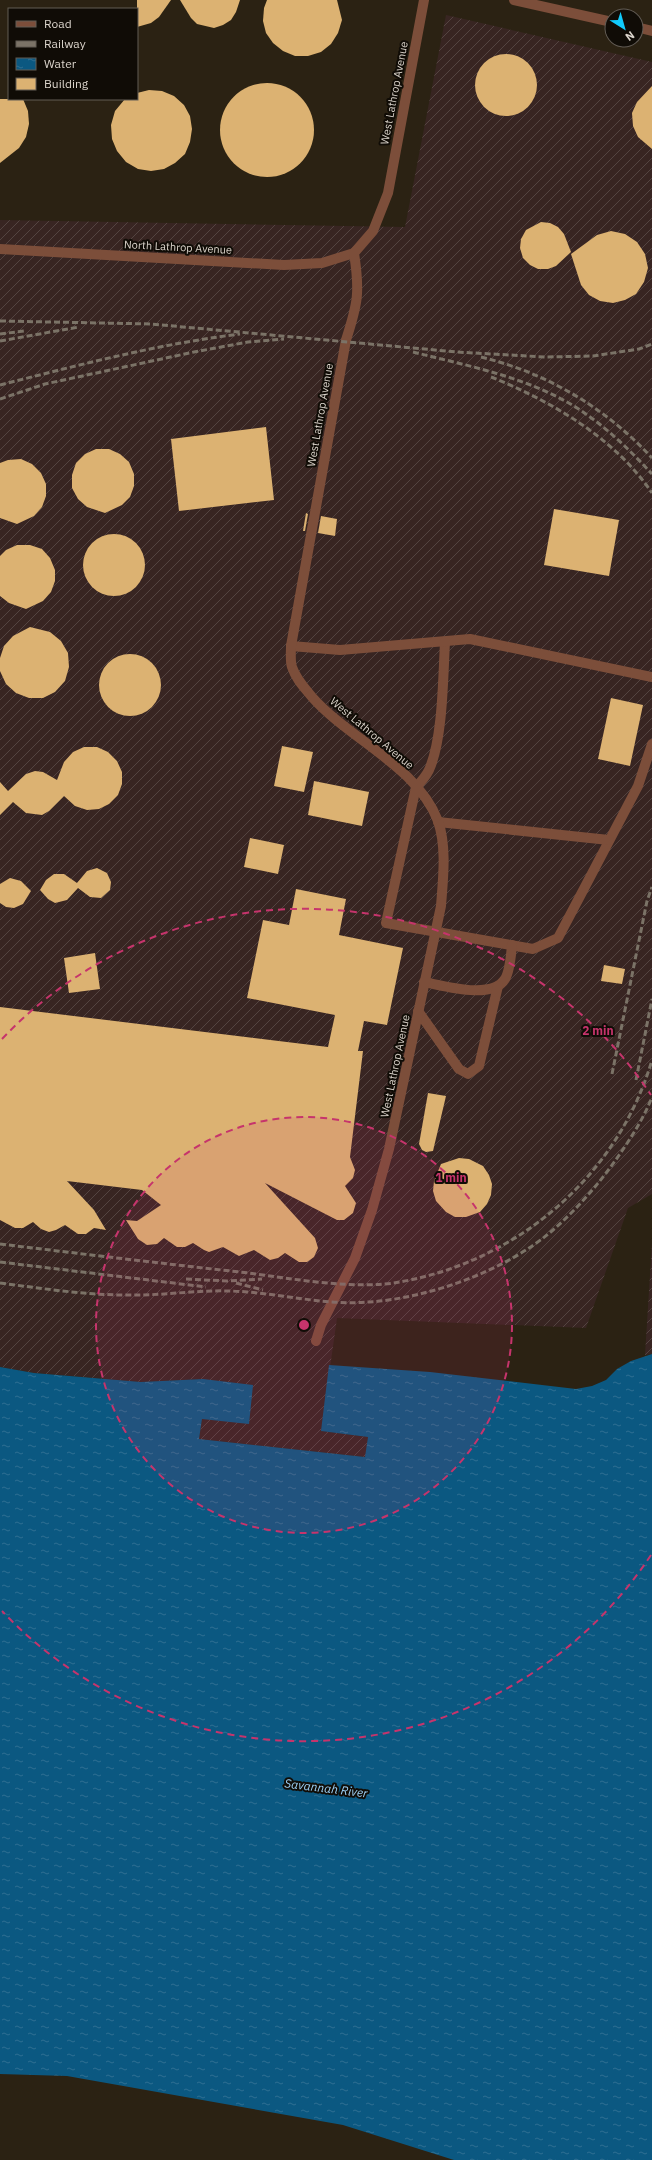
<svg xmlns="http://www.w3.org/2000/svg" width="652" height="2160" viewBox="0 0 652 2160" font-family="'IBM Plex Sans',sans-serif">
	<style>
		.industrial { fill: url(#industrial-furrows) }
		.water { fill: url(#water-ripples) }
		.building { fill: #dcb272 }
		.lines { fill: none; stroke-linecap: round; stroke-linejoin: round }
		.minor { stroke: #7c4e3a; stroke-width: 10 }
		.rail { stroke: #7b7367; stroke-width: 3; stroke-dasharray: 6 3; stroke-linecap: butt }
		.ring { fill: none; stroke: #c6346c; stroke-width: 2; stroke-dasharray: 7 5 }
		.labels { text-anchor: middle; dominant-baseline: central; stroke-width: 4; stroke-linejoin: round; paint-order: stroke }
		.street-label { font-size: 11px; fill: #dcd5cc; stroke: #100c06 }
		.water-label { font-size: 12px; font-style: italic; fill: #9dd1f7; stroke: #100c06 }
		.centre { fill: #c6346c; stroke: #100c06; stroke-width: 2 }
		.ring-label { font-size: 12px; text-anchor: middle; font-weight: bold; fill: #c6346c; stroke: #100c06; stroke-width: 4; stroke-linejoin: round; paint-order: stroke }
	</style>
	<defs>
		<pattern id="industrial-furrows" width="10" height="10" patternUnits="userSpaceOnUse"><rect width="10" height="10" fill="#382522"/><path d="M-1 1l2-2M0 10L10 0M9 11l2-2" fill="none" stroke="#544441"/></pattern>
		<pattern id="water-ripples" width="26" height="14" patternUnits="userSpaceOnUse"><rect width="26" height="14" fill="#0b5881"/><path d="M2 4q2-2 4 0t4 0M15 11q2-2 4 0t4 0" fill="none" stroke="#2e6f92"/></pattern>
	</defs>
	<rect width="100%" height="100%" fill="#2b2213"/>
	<g class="industrial">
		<path d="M 446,15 L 652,62 L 652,1194 L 628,1208 L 586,1328 L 337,1318 L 321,1431 L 368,1437 L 366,1457 L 199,1439 L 202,1419 L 203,1379 L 141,1382 L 34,1373 L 0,1367 L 0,220 L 405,227 Z"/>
		<path d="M 652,1243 L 652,1354 L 645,1355 Z"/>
	</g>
	<path class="water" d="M 652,1354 L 652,2160 L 454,2160 L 343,2125 L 67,2076 L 0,2074 L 0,1367 L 34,1373 L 141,1382 L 203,1379 L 253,1385 L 249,1424 L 202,1419 L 199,1439 L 365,1457 L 368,1437 L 321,1431 L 329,1365 L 430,1372 L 576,1389 L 592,1386 L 606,1380 L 617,1369 L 631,1361 Z"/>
	<g class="building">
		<path d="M 137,0 L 171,0 L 159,17 L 151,23 L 137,27 Z"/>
		<path d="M 180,0 L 240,0 L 236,12 L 231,20 L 223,25 L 214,28 L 197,24 L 191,18 Z"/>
		<path d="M 267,0 L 337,0 L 342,20 L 338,33 L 331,44 L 321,52 L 308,56 L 295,56 L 283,51 L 273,43 L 266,33 L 263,21 L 264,8 Z"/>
		<circle cx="506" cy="85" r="31"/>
		<circle cx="267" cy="130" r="47"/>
		<path d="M 652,86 L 652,149 L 638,137 L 633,126 L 632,113 L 637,102 Z"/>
		<path d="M 149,90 L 162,91 L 174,96 L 184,105 L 190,116 L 192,129 L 190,142 L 185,154 L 175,163 L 164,169 L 151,171 L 138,169 L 126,162 L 117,151 L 112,139 L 111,125 L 115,111 L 125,99 L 137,99 L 137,93 Z"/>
		<path d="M 0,99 L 23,99 L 28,111 L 29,124 L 26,137 L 19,148 L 0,163 Z"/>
		<path d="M 541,222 L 550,223 L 558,227 L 564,234 L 571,252 L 556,266 L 548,269 L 538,269 L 530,265 L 523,258 L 520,248 L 521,239 L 526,230 Z"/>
		<path d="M 611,231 L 625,234 L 637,242 L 645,254 L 648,268 L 644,282 L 636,294 L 625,300 L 613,303 L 600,301 L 589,295 L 581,285 L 571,254 L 597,235 Z"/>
		<path d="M 266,427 L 274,500 L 179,511 L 171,439 Z"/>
		<path d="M 96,449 L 109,449 L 120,454 L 129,462 L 134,474 L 134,486 L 130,497 L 122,505 L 105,513 L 87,507 L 78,499 L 72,488 L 72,475 L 76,463 L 85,454 Z"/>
		<path d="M 21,459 L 32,464 L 41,473 L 46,484 L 46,496 L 42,507 L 34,516 L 17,524 L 0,518 L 0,463 L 8,460 Z"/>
		<path d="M 554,509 L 619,520 L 609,576 L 544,565 Z"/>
		<path d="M 306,513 L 308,514 L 305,531 L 303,531 Z"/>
		<path d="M 321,516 L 337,519 L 335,536 L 318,533 Z"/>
		<circle cx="114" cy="565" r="31"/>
		<path d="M 17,545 L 30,545 L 42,549 L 50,558 L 55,570 L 55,581 L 51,592 L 43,601 L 26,609 L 9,603 L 0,596 L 0,556 L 6,550 Z"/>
		<path d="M 30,627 L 50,632 L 61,641 L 68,653 L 69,667 L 65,681 L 55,692 L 43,698 L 29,698 L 16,693 L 6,684 L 0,671 L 0,658 L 4,646 L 13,636 Z"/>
		<circle cx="130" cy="685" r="31"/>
		<path d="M 611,698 L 643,705 L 630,766 L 598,759 Z"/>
		<path d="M 282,746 L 313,752 L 304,792 L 274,786 Z"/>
		<path d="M 84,747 L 97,747 L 108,752 L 117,761 L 122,772 L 122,784 L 118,795 L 109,804 L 99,809 L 87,810 L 75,806 L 64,796 L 49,811 L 42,815 L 26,813 L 13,802 L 0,815 L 0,782 L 8,791 L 26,774 L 35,771 L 43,772 L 57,780 L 64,762 L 73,752 Z"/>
		<path d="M 314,781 L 369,792 L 362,826 L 308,815 Z"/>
		<path d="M 250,838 L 284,845 L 278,874 L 244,867 Z"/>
		<path d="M 97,868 L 107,873 L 111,882 L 110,890 L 101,898 L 90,897 L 78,888 L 67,900 L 55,903 L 48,899 L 40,890 L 46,880 L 54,874 L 64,874 L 77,883 L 87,871 Z"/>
		<path d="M 10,878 L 21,881 L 31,891 L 23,904 L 14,908 L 6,907 L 0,903 L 0,884 Z"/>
		<path d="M 296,889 L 346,899 L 339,935 L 403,948 L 387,1025 L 364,1021 L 358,1051 L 363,1051 L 350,1157 L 355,1170 L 353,1178 L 345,1186 L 356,1203 L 353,1213 L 344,1220 L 337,1220 L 265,1183 L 315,1238 L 318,1248 L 314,1257 L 307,1262 L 299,1262 L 285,1253 L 278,1258 L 270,1260 L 254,1250 L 239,1256 L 223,1247 L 209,1252 L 204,1250 L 193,1243 L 185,1247 L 177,1247 L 164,1238 L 157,1244 L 147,1245 L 138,1239 L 126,1220 L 137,1221 L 161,1205 L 142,1190 L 67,1181 L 94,1210 L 106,1230 L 94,1228 L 86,1234 L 78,1234 L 65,1225 L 56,1230 L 49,1232 L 41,1229 L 33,1222 L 23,1228 L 15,1228 L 0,1220 L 0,1007 L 328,1047 L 335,1015 L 247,998 L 263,920 L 289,925 Z"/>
		<path d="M 95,953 L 100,989 L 69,993 L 64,958 Z"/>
		<path d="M 604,965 L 625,969 L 622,984 L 601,981 Z"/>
		<path d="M 428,1093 L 446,1096 L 433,1151 L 426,1152 L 422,1150 L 419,1144 Z"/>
		<path d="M 459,1158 L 469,1159 L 483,1166 L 489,1175 L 492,1184 L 491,1195 L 487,1204 L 480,1212 L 466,1217 L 455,1217 L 446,1212 L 436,1201 L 433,1191 L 434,1181 L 441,1164 Z"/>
	</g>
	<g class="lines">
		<g class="minor">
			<path d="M 514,0 L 612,22"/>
			<path d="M 636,27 L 652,31"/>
			<path d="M 0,249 L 284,265 L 322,263 L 354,253"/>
			<path d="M 445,642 C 443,677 443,739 429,770 C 426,776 421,782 416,787 L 386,923 L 533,949 L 558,938 L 638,786 L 652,744"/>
			<path d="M 291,646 L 340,650 L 470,639 L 652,677"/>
			<path d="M 438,822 L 609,840"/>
			<path d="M 424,982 C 445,986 492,1000 505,979 C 510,971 511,955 512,945"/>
			<path d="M 418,1011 L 459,1069 L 468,1074 L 479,1066 L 498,986"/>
			<path d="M 316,1341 L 321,1325 L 355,1258 L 372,1210 L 389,1149 L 441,906 C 443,879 447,847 438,821 C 417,766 350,740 312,697 C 304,687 296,679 292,667 C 290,661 291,652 291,646 L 346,340 C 358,303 360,292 354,253 L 373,231 L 388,193 L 424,0"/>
		</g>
		<g class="rail">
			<path d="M 0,321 L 151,324 L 457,352 L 545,357 L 593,356 L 639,349 L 652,344"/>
			<path d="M 0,334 L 24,331"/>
			<path d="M 0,341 L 79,327"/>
			<path d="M 413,352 C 468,366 528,377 577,408 C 605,426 629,449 652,474"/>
			<path d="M 481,357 C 547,373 606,408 652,458"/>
			<path d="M 491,377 C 551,401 615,438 652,493"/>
			<path d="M 0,385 C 79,365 158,344 240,334"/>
			<path d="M 0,399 L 45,384 L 194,352 L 248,342 L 284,339"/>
			<path d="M 612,1074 L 647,901 L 652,887"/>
			<path d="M 636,1080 L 652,999"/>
			<path d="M 0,1244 C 83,1254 166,1264 249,1273 C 292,1279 358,1290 400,1282 C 518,1261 618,1176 652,1060"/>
			<path d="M 0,1262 L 206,1287"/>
			<path d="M 186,1279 L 227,1281 L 262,1279"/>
			<path d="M 0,1283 C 46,1289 91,1296 137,1295 C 167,1295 198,1290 229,1291 C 276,1292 322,1306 369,1302 C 430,1298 507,1270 553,1230 C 577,1209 597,1186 615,1161 C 629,1141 643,1120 652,1097"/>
			<path d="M 236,1283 L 263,1290"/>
		</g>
	</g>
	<circle cx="304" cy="1325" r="208" fill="#c6346c" fill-opacity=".12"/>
	<g class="ring">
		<circle cx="304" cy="1325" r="208"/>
		<path d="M651 1555A416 416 0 0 1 2 1611M2 1039A416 416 0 0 1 651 1095"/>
	</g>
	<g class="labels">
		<g class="street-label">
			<text transform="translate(394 93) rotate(-79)">West Lathrop Avenue</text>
			<text transform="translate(178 247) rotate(3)">North Lathrop Avenue</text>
			<text transform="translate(320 415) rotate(-80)">West Lathrop Avenue</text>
			<text transform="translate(372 733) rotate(40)">West Lathrop Avenue</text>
			<text transform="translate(395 1066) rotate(-78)">West Lathrop Avenue</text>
		</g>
		<g class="water-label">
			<text transform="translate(326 1788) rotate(7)">Savannah River</text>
		</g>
	</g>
	<circle cx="304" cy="1325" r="6" class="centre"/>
	<g class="ring-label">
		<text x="598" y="1035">2 min</text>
		<text x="451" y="1182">1 min</text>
	</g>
	<rect x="8" y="8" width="130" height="92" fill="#100c06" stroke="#625c55"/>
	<rect x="16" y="21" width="20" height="6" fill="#7c4e3a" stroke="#625c55"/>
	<text x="44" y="28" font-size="12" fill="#dcd5cc">Road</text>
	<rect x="16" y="41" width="20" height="6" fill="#7b7367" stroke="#625c55"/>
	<text x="44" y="48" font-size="12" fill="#dcd5cc">Railway</text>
	<rect x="16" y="58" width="20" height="12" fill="url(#water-ripples)" stroke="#625c55"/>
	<text x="44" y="68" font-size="12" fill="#dcd5cc">Water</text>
	<rect x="16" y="78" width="20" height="12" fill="#dcb272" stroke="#625c55"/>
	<text x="44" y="88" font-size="12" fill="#dcd5cc">Building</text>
	<g transform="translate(624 28) rotate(143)"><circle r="19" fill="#100c06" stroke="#625c55"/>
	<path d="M0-3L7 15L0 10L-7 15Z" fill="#11cafb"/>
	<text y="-6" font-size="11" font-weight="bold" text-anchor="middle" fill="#dcd5cc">N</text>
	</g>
</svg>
